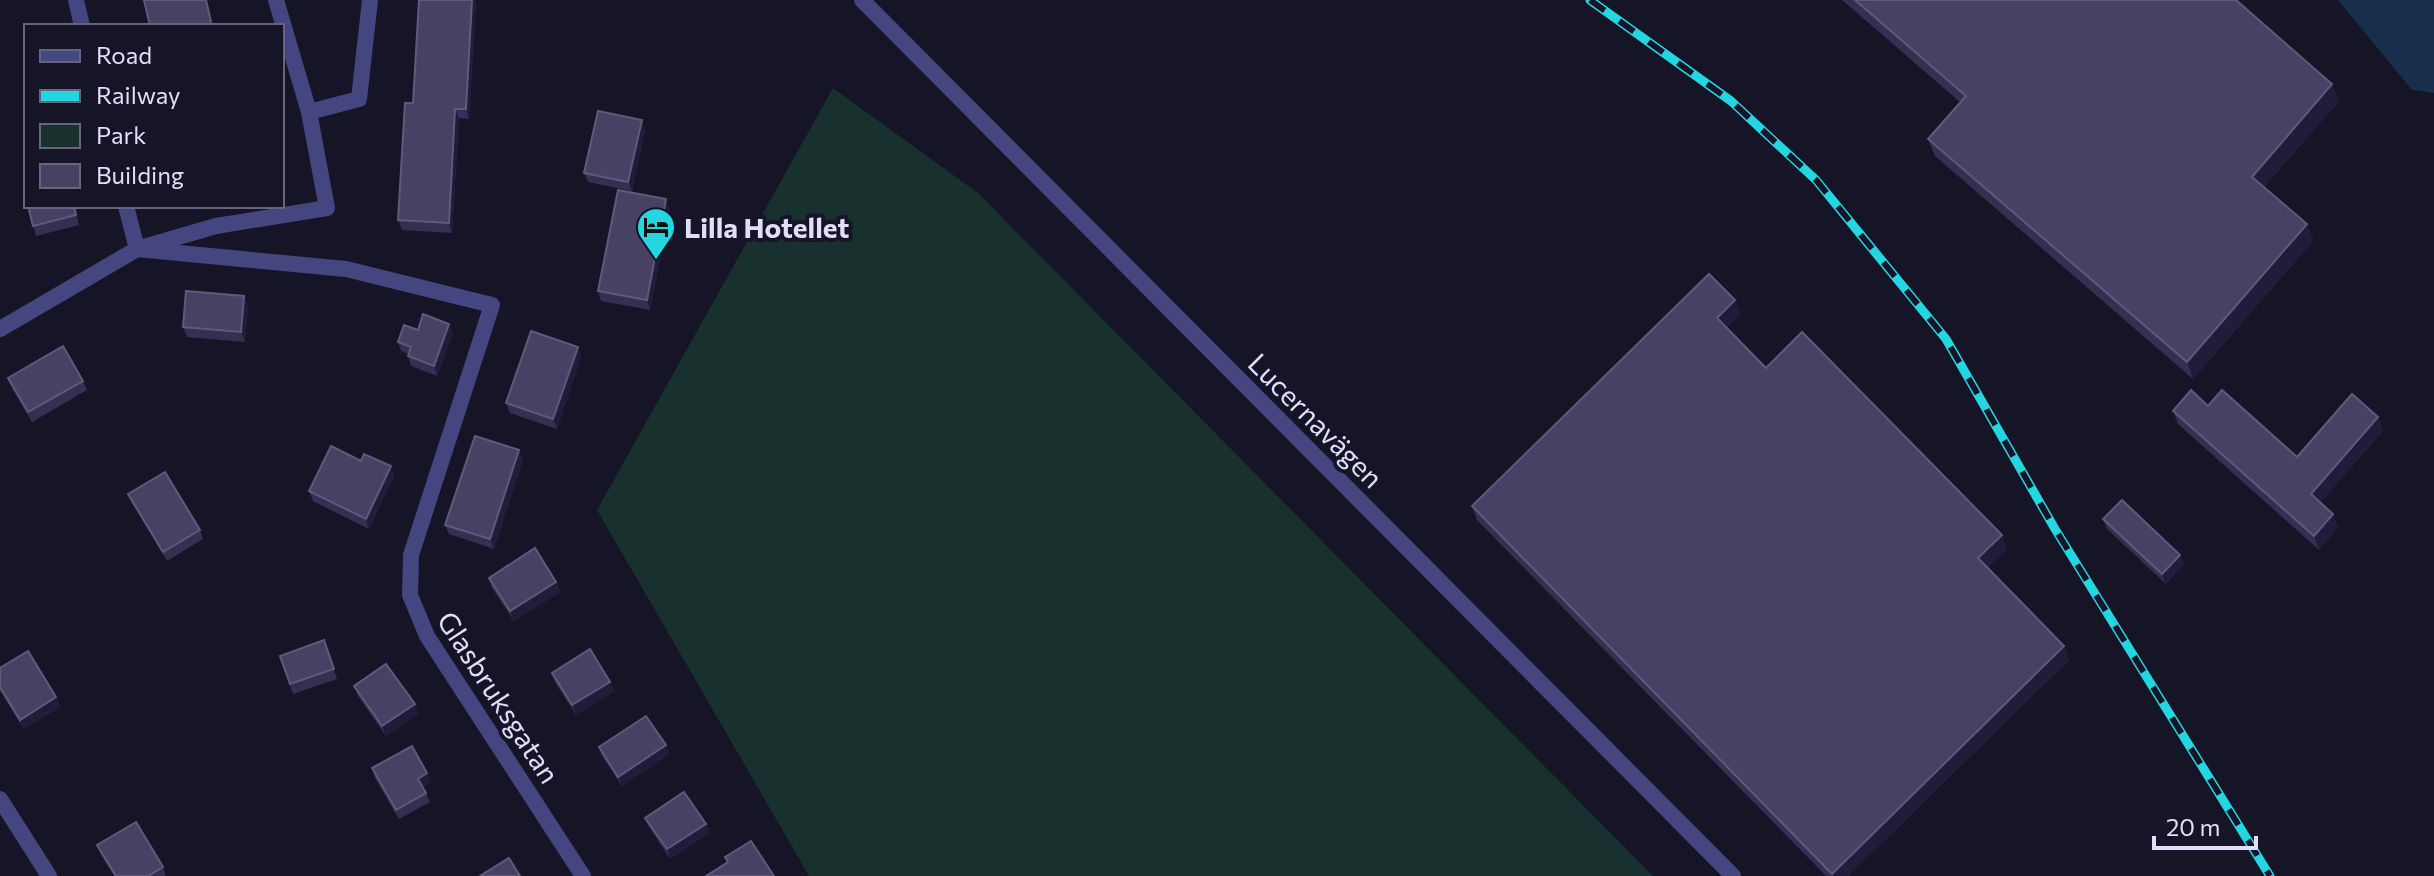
<svg xmlns="http://www.w3.org/2000/svg" width="2434" height="876" viewBox="0 0 2434 876" font-family="Commissioner,sans-serif">
	<style>
		.green { fill: #18302e }
		.water { fill: #182e4b }
		.lines { fill: none; stroke-linecap: round; stroke-linejoin: round }
		.minor { stroke: #45467f; stroke-width: 16 }
		.tertiary { stroke: #45467f; stroke-width: 16 }
		.rail-casing { stroke: #24d6e0; stroke-width: 9 }
		.rail { stroke: #161427; stroke-width: 6; stroke-dasharray: 18; stroke-linecap: butt }
		.wall { fill: #352f52 }
		.shaded-wall { fill: #211c39 }
		.building { fill: #474264; stroke: #5f5a7b; stroke-width: 2 }
		.labels { text-anchor: middle; dominant-baseline: central; stroke-width: 8; stroke-linejoin: round; paint-order: stroke }
		.poi-label { font-size: 28px; font-weight: bold; fill: #e0defa; stroke: #161427; text-anchor: start }
		.street-label { font-size: 28px; fill: #e0defa; stroke: #161427 }
	</style>
	<rect width="100%" height="100%" fill="#161427"/>
	<path class="green" d="M 833,88 L 978,193 L 1653,876 L 809,876 L 597,510 Z"/>
	<path class="water" d="M 2338,0 L 2434,0 L 2434,93 L 2412,90 Z"/>
	<g class="lines">
		<g class="minor">
			<path d="M 76,0 L 82,26"/>
			<path d="M 276,0 L 309,112"/>
			<path d="M 126,206 L 137,249 L 216,226 L 327,208 L 309,112 L 359,99 L 370,0"/>
			<path d="M 0,329 L 137,249 L 346,269 L 492,305 L 411,555 L 410,595 L 427,636 L 583,876"/>
			<path d="M 0,799 L 49,876"/>
		</g>
		<path class="tertiary" d="M 862,0 L 1733,876"/>
		<g class="rail-casing">
			<path id="rail" d="M 1590,0 L 1731,101 L 1816,180 L 1946,339 L 2055,529 L 2270,876"/>
		</g>
		<use href="#rail" class="rail"/>
	</g>
	<g class="wall">
		<path d="M 476,0 L 469,119 L 459,118 L 452,233 L 402,230 L 398,220 L 413,103 Z"/>
		<path d="M 1842,0 L 2236,0 L 2332,84 L 2339,101 L 2264,187 L 2307,224 L 2313,241 L 2193,379 L 1935,156 L 1928,139 L 1960,102 Z"/>
		<path d="M 645,130 L 632,191 L 588,182 L 584,173 Z"/>
		<path d="M 28,206 L 75,206 L 79,225 L 36,236 Z"/>
		<path d="M 670,209 L 650,310 L 601,301 L 598,291 Z"/>
		<path d="M 1735,300 L 1740,314 L 1726,328 L 1766,368 L 2002,535 L 2007,549 L 1988,567 L 2064,646 L 2069,660 L 1848,876 L 1826,876 L 1477,520 L 1472,506 Z"/>
		<path d="M 248,305 L 245,342 L 187,337 L 183,327 Z"/>
		<path d="M 418,330 L 453,334 L 437,376 L 411,366 L 408,356 L 408,354 L 401,351 L 398,342 Z"/>
		<path d="M 581,357 L 557,429 L 510,413 L 506,403 Z"/>
		<path d="M 8,378 L 83,381 L 87,390 L 32,422 L 12,388 Z"/>
		<path d="M 2208,406 L 2297,457 L 2378,417 L 2383,431 L 2320,502 L 2338,527 L 2319,550 L 2178,424 L 2173,411 Z"/>
		<path d="M 523,460 L 494,549 L 449,534 L 445,525 Z"/>
		<path d="M 361,461 L 391,466 L 394,476 L 369,529 L 313,501 L 309,491 Z"/>
		<path d="M 128,494 L 200,530 L 203,539 L 167,561 L 132,503 Z"/>
		<path d="M 2103,519 L 2180,555 L 2184,564 L 2166,584 L 2107,529 Z"/>
		<path d="M 489,578 L 556,582 L 560,592 L 514,621 L 492,588 Z"/>
		<path d="M 324,640 L 337,679 L 293,694 L 280,656 Z"/>
		<path d="M 0,668 L 56,697 L 60,707 L 24,729 L 0,691 Z"/>
		<path d="M 552,673 L 610,682 L 614,691 L 576,715 L 555,682 Z"/>
		<path d="M 354,686 L 415,704 L 418,714 L 386,736 L 358,696 Z"/>
		<path d="M 666,745 L 669,755 L 622,786 L 602,756 L 599,747 Z"/>
		<path d="M 372,768 L 427,773 L 431,782 L 423,787 L 430,802 L 399,819 L 375,778 Z"/>
		<path d="M 645,818 L 706,824 L 709,833 L 670,859 L 649,827 Z"/>
		<path d="M 97,845 L 163,867 L 166,876 L 114,876 L 101,855 Z"/>
	</g>
	<g class="shaded-wall">
		<path d="M 472,0 L 476,0 L 469,119 L 466,109 Z"/>
		<path d="M 2332,84 L 2339,101 L 2258,194 L 2252,177 Z"/>
		<path d="M 455,109 L 459,118 L 452,233 L 449,223 Z"/>
		<path d="M 642,120 L 645,130 L 632,191 L 628,182 Z"/>
		<path d="M 666,199 L 670,209 L 650,310 L 647,300 Z"/>
		<path d="M 2307,224 L 2313,241 L 2193,379 L 2187,362 Z"/>
		<path d="M 244,296 L 248,305 L 245,342 L 241,332 Z"/>
		<path d="M 1735,300 L 1740,314 L 1722,332 L 1717,318 Z"/>
		<path d="M 449,324 L 453,334 L 437,376 L 434,366 Z"/>
		<path d="M 578,347 L 581,357 L 557,429 L 553,419 Z"/>
		<path d="M 2378,417 L 2383,431 L 2316,508 L 2311,494 Z"/>
		<path d="M 519,450 L 523,460 L 494,549 L 490,539 Z"/>
		<path d="M 391,466 L 394,476 L 369,529 L 366,519 Z"/>
		<path d="M 2333,514 L 2338,527 L 2319,550 L 2314,536 Z"/>
		<path d="M 2002,535 L 2007,549 L 1983,572 L 1978,558 Z"/>
		<path d="M 2180,555 L 2184,564 L 2166,584 L 2162,574 Z"/>
		<path d="M 556,582 L 560,592 L 514,621 L 510,611 Z"/>
		<path d="M 2064,646 L 2069,660 L 1848,876 L 1833,876 L 1832,874 Z"/>
		<path d="M 610,682 L 614,691 L 576,715 L 572,705 Z"/>
		<path d="M 56,697 L 60,707 L 24,729 L 20,720 Z"/>
		<path d="M 415,704 L 418,714 L 386,736 L 382,726 Z"/>
		<path d="M 666,745 L 669,755 L 622,786 L 618,777 Z"/>
		<path d="M 427,773 L 431,782 L 422,788 L 418,779 Z"/>
		<path d="M 706,824 L 709,833 L 670,859 L 667,849 Z"/>
	</g>
	<g class="building">
		<path d="M 144,0 L 206,0 L 212,26 L 150,26 Z"/>
		<path d="M 419,0 L 472,0 L 466,109 L 455,109 L 449,223 L 398,220 L 405,103 L 413,103 Z"/>
		<path d="M 1855,0 L 2236,0 L 2332,84 L 2252,177 L 2307,224 L 2187,362 L 1928,139 L 1966,96 Z"/>
		<path d="M 598,111 L 642,120 L 628,182 L 584,173 Z"/>
		<path d="M 618,190 L 666,199 L 647,300 L 598,291 Z"/>
		<path d="M 28,206 L 74,206 L 76,215 L 33,226 Z"/>
		<path d="M 1709,274 L 1735,300 L 1717,318 L 1766,368 L 1802,332 L 2002,535 L 1978,558 L 2064,646 L 1832,874 L 1472,506 Z"/>
		<path d="M 186,291 L 244,296 L 241,332 L 183,327 Z"/>
		<path d="M 423,314 L 449,324 L 434,366 L 408,356 L 411,347 L 398,342 L 404,325 L 418,330 Z"/>
		<path d="M 531,331 L 578,347 L 553,419 L 506,403 Z"/>
		<path d="M 63,346 L 83,381 L 28,412 L 8,378 Z"/>
		<path d="M 2191,390 L 2208,406 L 2222,390 L 2297,457 L 2352,394 L 2378,417 L 2311,494 L 2333,514 L 2314,536 L 2173,411 Z"/>
		<path d="M 475,436 L 519,450 L 490,539 L 445,525 Z"/>
		<path d="M 331,446 L 361,461 L 364,454 L 391,466 L 366,519 L 309,491 Z"/>
		<path d="M 165,472 L 200,530 L 163,552 L 128,494 Z"/>
		<path d="M 2122,500 L 2180,555 L 2162,574 L 2103,519 Z"/>
		<path d="M 535,548 L 556,582 L 510,611 L 489,578 Z"/>
		<path d="M 324,640 L 334,669 L 290,684 L 280,656 Z"/>
		<path d="M 590,649 L 610,682 L 572,705 L 552,673 Z"/>
		<path d="M 28,651 L 56,697 L 20,720 L 0,687 L 0,668 Z"/>
		<path d="M 386,664 L 415,704 L 382,726 L 354,686 Z"/>
		<path d="M 646,716 L 666,745 L 618,777 L 599,747 Z"/>
		<path d="M 412,746 L 427,773 L 418,779 L 426,793 L 396,810 L 372,768 Z"/>
		<path d="M 684,792 L 706,824 L 667,849 L 645,818 Z"/>
		<path d="M 136,822 L 163,867 L 148,876 L 116,876 L 97,845 Z"/>
		<path d="M 751,841 L 774,876 L 706,876 L 728,862 L 725,857 Z"/>
		<path d="M 509,858 L 520,876 L 480,876 Z"/>
	</g>
	<defs>
		<g id="hotel-pin" transform="scale(2)"><path d="M0 17L-7.5 6A9.5 9.5 0 1 1 7.5 6Z" fill="#24d6e0" stroke="#161427"/><path d="M-6-4.5h1.5V1H6V5H4.5V3h-9V5H-6ZM-4 0a1.8 1.8 0 1 1 3.6 0ZM.5 0V-2.5h3Q6-2.5 6 0Z" fill="#111"/></g>
	</defs>
	<g fill-rule="evenodd">
		<use href="#hotel-pin" x="656" y="227"/>
	</g>
	<g class="labels">
		<g class="poi-label">
			<text x="684" y="227">Lilla Hotellet</text>
		</g>
		<g class="street-label">
			<text transform="translate(1316 420) rotate(45)">Lucernavägen</text>
			<text transform="translate(499 697) rotate(57)">Glasbruksgatan</text>
		</g>
	</g>
	<rect x="24" y="24" width="260" height="184" fill="#161427" stroke="#67657b" stroke-width="2"/>
	<rect x="40" y="50" width="40" height="12" fill="#45467f" stroke="#67657b" stroke-width="2"/>
	<text x="96" y="64" font-size="24" fill="#e0defa">Road</text>
	<rect x="40" y="90" width="40" height="12" fill="#24d6e0" stroke="#67657b" stroke-width="2"/>
	<text x="96" y="104" font-size="24" fill="#e0defa">Railway</text>
	<rect x="40" y="124" width="40" height="24" fill="#18302e" stroke="#67657b" stroke-width="2"/>
	<text x="96" y="144" font-size="24" fill="#e0defa">Park</text>
	<rect x="40" y="164" width="40" height="24" fill="#474264" stroke="#67657b" stroke-width="2"/>
	<text x="96" y="184" font-size="24" fill="#e0defa">Building</text>
	<path d="M2154 836v12h102v-12" fill="none" stroke="#e0defa" stroke-width="4"/>
	<text x="2166" y="836" font-size="24" fill="#e0defa" stroke="#161427" stroke-width="6" paint-order="stroke">20 m</text>
</svg>
